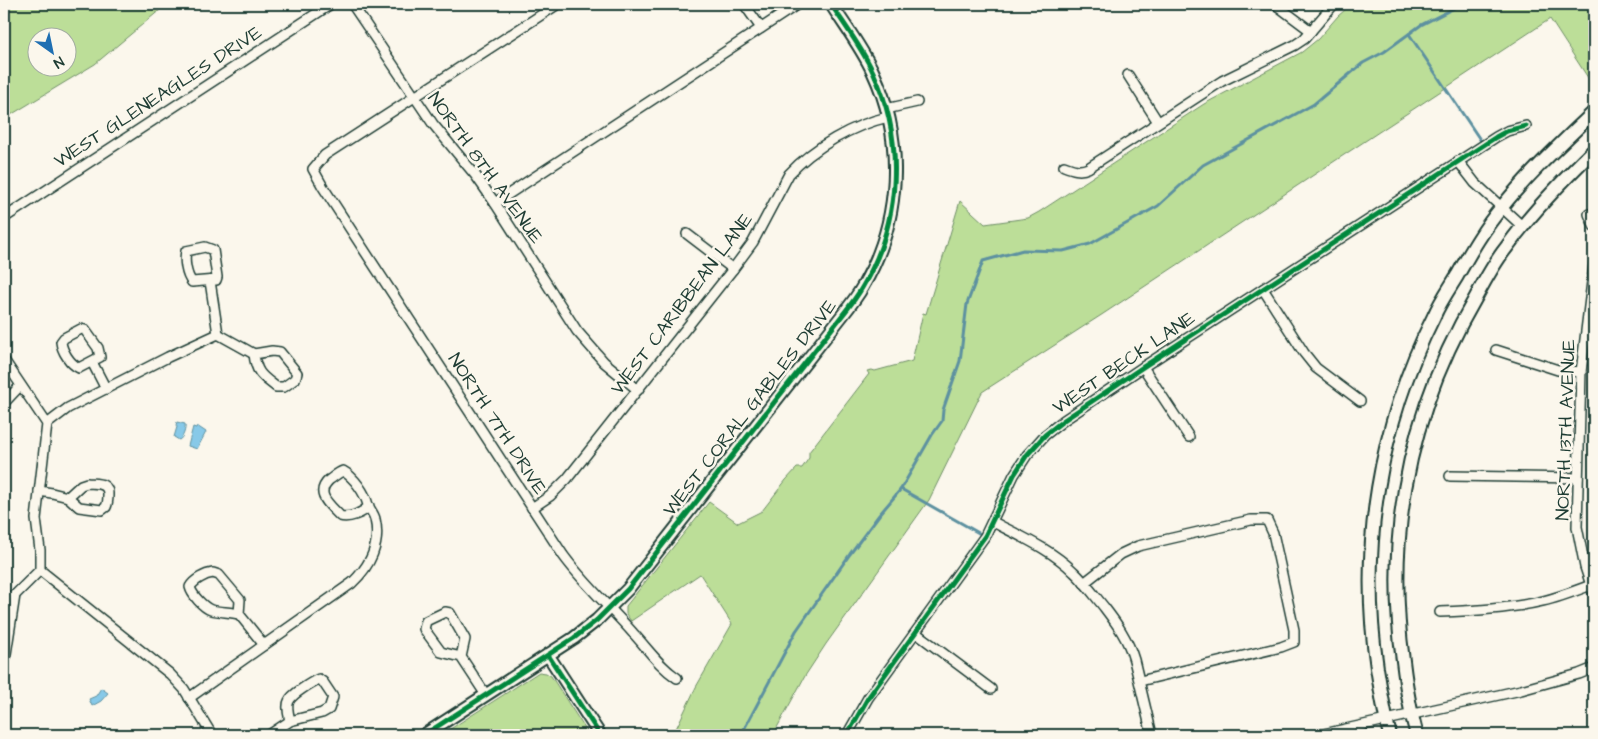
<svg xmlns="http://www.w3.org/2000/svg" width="1598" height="739" viewBox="0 0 1598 739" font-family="'Architects Daughter',sans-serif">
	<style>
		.green { fill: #bcde98; stroke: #6e8e66; fill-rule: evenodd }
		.water { fill: #87c9e8; stroke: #5d91a0 }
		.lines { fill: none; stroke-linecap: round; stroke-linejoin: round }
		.stream { stroke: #5d91a0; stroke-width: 3 }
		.minor-casing { stroke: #1f3d34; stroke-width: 12 }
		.tertiary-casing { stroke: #1f3d34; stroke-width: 15 }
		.secondary-casing { stroke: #1f3d34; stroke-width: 16 }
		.minor { stroke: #fbf7ec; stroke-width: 9 }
		.tertiary { stroke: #fbf7ec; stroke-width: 11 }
		.secondary { stroke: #fbf7ec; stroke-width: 12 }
		.cycleway-casing { stroke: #fbf7ec; stroke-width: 8 }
		.cycleway { stroke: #00873e; stroke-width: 5 }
		.labels { text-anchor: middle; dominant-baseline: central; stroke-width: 5; stroke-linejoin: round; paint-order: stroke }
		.street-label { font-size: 19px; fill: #1f3d34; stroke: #fbf7ec }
	</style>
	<rect width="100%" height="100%" fill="#fbf7ec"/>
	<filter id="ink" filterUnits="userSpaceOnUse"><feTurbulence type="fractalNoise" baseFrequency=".02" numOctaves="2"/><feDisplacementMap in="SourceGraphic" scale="10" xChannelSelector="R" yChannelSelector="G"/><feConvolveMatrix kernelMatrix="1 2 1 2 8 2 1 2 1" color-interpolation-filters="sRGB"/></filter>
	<g filter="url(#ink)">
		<g class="green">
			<path d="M 4,4 L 167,4 L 95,64 L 4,119 ZM 38,38 L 68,38 L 68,68 L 38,68 Z"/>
			<path d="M 1352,4 L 1594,4 L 1594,87 L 1550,19 L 1103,314 L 982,392 L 929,500 L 826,644 L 805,676 L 773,735 L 673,735 L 696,687 L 732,624 L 700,574 L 631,621 L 626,614 L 626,606 L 709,502 L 738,523 L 762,511 L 786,480 L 797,468 L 802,468 L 809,458 L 809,452 L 869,374 L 867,371 L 872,370 L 875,371 L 912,361 L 923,313 L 926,314 L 960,201 L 985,224 L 1028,218 L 1039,212 L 1204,104 L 1302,52 L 1318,39 L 1338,16 Z"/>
			<path d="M 539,672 L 546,673 L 551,676 L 589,735 L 441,735 Z"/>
		</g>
		<g class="water">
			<path d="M 177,422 L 185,424 C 186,429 183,438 179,440 L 174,437 L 177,427 L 176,425 Z"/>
			<path d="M 197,426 L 206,432 L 197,449 L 188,446 L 193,427 L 196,428 Z"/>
			<path d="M 101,688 L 108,693 L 101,701 L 92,706 L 89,699 L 96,696 Z"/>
		</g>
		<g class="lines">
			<g class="stream">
				<path d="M 1409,34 L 1483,144"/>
				<path d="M 1583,364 L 1594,366"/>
				<path d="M 901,489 L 984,536"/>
				<path d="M 741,735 L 796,631 L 850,554 L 879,515 L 901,489 L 932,435 L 942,421 L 943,410 L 960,361 L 967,304 L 983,261 L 1023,250 L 1063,251 L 1090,244 L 1158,206 L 1203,165 L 1314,104 L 1363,63 L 1384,52 L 1421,25 L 1462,4"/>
			</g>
			<g class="minor-casing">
				<g id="minor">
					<path d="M 352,4 L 433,124 L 476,176 L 495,203 L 577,331 L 604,362 L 638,390"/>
					<path d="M 558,4 L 325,155 L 313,169 L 323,187 L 563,555 C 584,584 610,607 633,633 C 648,649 659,666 677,678"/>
					<path d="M 744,4 L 761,28"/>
					<path d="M 1275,4 L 1311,31"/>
					<path d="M 1128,75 L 1158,122"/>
					<path d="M 886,109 L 917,102"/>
					<path d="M 1458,161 L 1475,183 L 1522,226"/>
					<path d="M 1064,166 C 1072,169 1080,172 1088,168 L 1222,81 L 1295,45 L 1304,39 L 1334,4"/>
					<path d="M 495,203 L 798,4"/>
					<path d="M 1589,214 L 1594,226"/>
					<path d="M 4,218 L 331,4"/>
					<path d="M 687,234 L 733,269"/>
					<path d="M 205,247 L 213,250 L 217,277 L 216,280 L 192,282 C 186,275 184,260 186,251 Z"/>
					<path d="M 1594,265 L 1581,372 L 1577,527 L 1585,567 L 1594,594"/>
					<path d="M 210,281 L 218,334"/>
					<path d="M 1263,289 L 1304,353 L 1316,368 L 1360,401"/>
					<path d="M 81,329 L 85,330 L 98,348 L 100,357 L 79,368 C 70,364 62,351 61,342 L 64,338 Z"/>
					<path d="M 1496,350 L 1558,370 L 1581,372"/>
					<path d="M 272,351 L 280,352 L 297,373 L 295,379 L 284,387 L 276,387 C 262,376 256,373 254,354 Z"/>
					<path d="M 4,360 L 47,424 L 36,519 L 40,550 L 40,570 L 170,674 L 184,689 L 212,735"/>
					<path d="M 92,362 L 106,389"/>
					<path d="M 1143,367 L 1189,437"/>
					<path d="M 4,403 L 20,386"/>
					<path d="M 47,424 L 68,408 L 168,357 L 218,334 L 254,354"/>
					<path d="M 1450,476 L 1578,478"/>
					<path d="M 87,483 C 96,484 109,482 108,495 C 108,499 108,503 106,507 L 102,510 L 79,507 L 68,497 L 81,485 Z"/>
					<path d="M 39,491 L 52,493 L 68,497"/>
					<path d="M 532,508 L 550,496 L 567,479 L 733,269 L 753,242 L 789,174 C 814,147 853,125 888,117"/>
					<path d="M 993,522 C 1020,536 1052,550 1074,572 C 1085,582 1094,595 1104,607 C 1117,624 1128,639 1134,660 L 1152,735"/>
					<path d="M 213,573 L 219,575 L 240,600 L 239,614 C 231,612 220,612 211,610 C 203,607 192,595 190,587 C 194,580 205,574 213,573 Z"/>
					<path d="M 1084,583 L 1121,554 L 1138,546 L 1251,520 L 1267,520 L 1273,533 L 1294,630 L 1294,642 L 1281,647 L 1140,681"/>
					<path d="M 4,598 L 15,595"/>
					<path d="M 1440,612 C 1474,611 1510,609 1543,601 C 1560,597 1575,591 1591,585"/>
					<path d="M 239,614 L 264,645"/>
					<path d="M 916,633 L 991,689"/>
					<path d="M 461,657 L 465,639 L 450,613 L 445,612 L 426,621 L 424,629 L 441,652 L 461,657 L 486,695"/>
					<path d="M 4,667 L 15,595 L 40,570"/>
					<path d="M 189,698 L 352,583 C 370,566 381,544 375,519 C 374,514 370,510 368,505 C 365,493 354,477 343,471 C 337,473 334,477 329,480 C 314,494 330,505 340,516 C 349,519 363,513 369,506"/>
					<path d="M 269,735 L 290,721 L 322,713 L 329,709 L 333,697 L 323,682 L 319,679 C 312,682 292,694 289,701 C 286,706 289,716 290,721"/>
					<path d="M 847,735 L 868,698 L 985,536 L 1014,475 L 1027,455 L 1045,435 L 1064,420 L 1143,367 L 1496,137 L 1507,131 L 1526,126"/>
					<path d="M 1319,735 L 1521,690 L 1579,674 L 1594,668"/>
				</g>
			</g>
			<g class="tertiary-casing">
				<g id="tertiary">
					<path d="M 548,655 L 600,735"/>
					<path d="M 424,735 L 574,638 L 597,620 L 628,589 L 841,317 C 849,307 857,297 863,286 C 901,221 905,140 873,72 C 862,48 845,26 831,4"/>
				</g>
			</g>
			<g class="secondary-casing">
				<g id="secondary">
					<path d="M 1390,735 C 1384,713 1381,691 1377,668 C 1359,548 1379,425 1434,316 C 1440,302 1449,289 1457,276 C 1470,253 1484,228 1502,207 C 1529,173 1563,142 1594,112"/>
					<path d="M 1417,735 C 1410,711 1406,686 1403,661 C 1385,531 1410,410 1476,297 C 1485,280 1494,263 1506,248 C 1532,212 1562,181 1594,150"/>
				</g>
			</g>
			<use href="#minor" class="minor"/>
			<use href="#tertiary" class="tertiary"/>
			<use href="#secondary" class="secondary"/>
			<g class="cycleway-casing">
				<g id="cycleway">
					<path d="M 548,655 L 600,735"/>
					<path d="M 424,735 L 574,638 L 597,620 L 628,589 L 841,317 C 849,307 857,297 863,286 C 901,221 905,140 873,72 C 862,48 845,26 831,4"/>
					<path d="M 847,735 L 868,698 L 985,536 L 1014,475 L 1027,455 L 1045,435 L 1064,420 L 1143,367 L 1496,137 L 1507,131 L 1526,126"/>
				</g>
			</g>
			<use href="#cycleway" class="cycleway"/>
		</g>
	</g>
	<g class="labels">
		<g class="street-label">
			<text transform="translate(158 97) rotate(-33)">WEST GLENEAGLES DRIVE</text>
			<text transform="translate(485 168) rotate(54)">NORTH 8TH AVENUE</text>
			<text transform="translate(682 304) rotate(-53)">WEST CARIBBEAN LANE</text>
			<text transform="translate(1124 363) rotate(-34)">WEST BECK LANE</text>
			<text transform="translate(750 408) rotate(-52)">WEST CORAL GABLES DRIVE</text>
			<text transform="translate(497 424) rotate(57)">NORTH 7TH DRIVE</text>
			<text transform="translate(1566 430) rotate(-88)">NORTH 13TH AVENUE</text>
		</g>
	</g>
	<rect width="1598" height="739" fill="none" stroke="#fbf7ec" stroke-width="20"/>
	<rect x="10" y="10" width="1578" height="719" fill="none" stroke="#1f3d34" stroke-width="2" filter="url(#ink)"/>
	<g transform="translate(52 52) rotate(147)"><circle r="24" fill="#fbf7ec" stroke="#a3ada2"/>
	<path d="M0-4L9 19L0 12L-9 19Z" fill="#1f6fb2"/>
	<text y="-8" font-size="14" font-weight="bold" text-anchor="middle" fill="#1f3d34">N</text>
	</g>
</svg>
